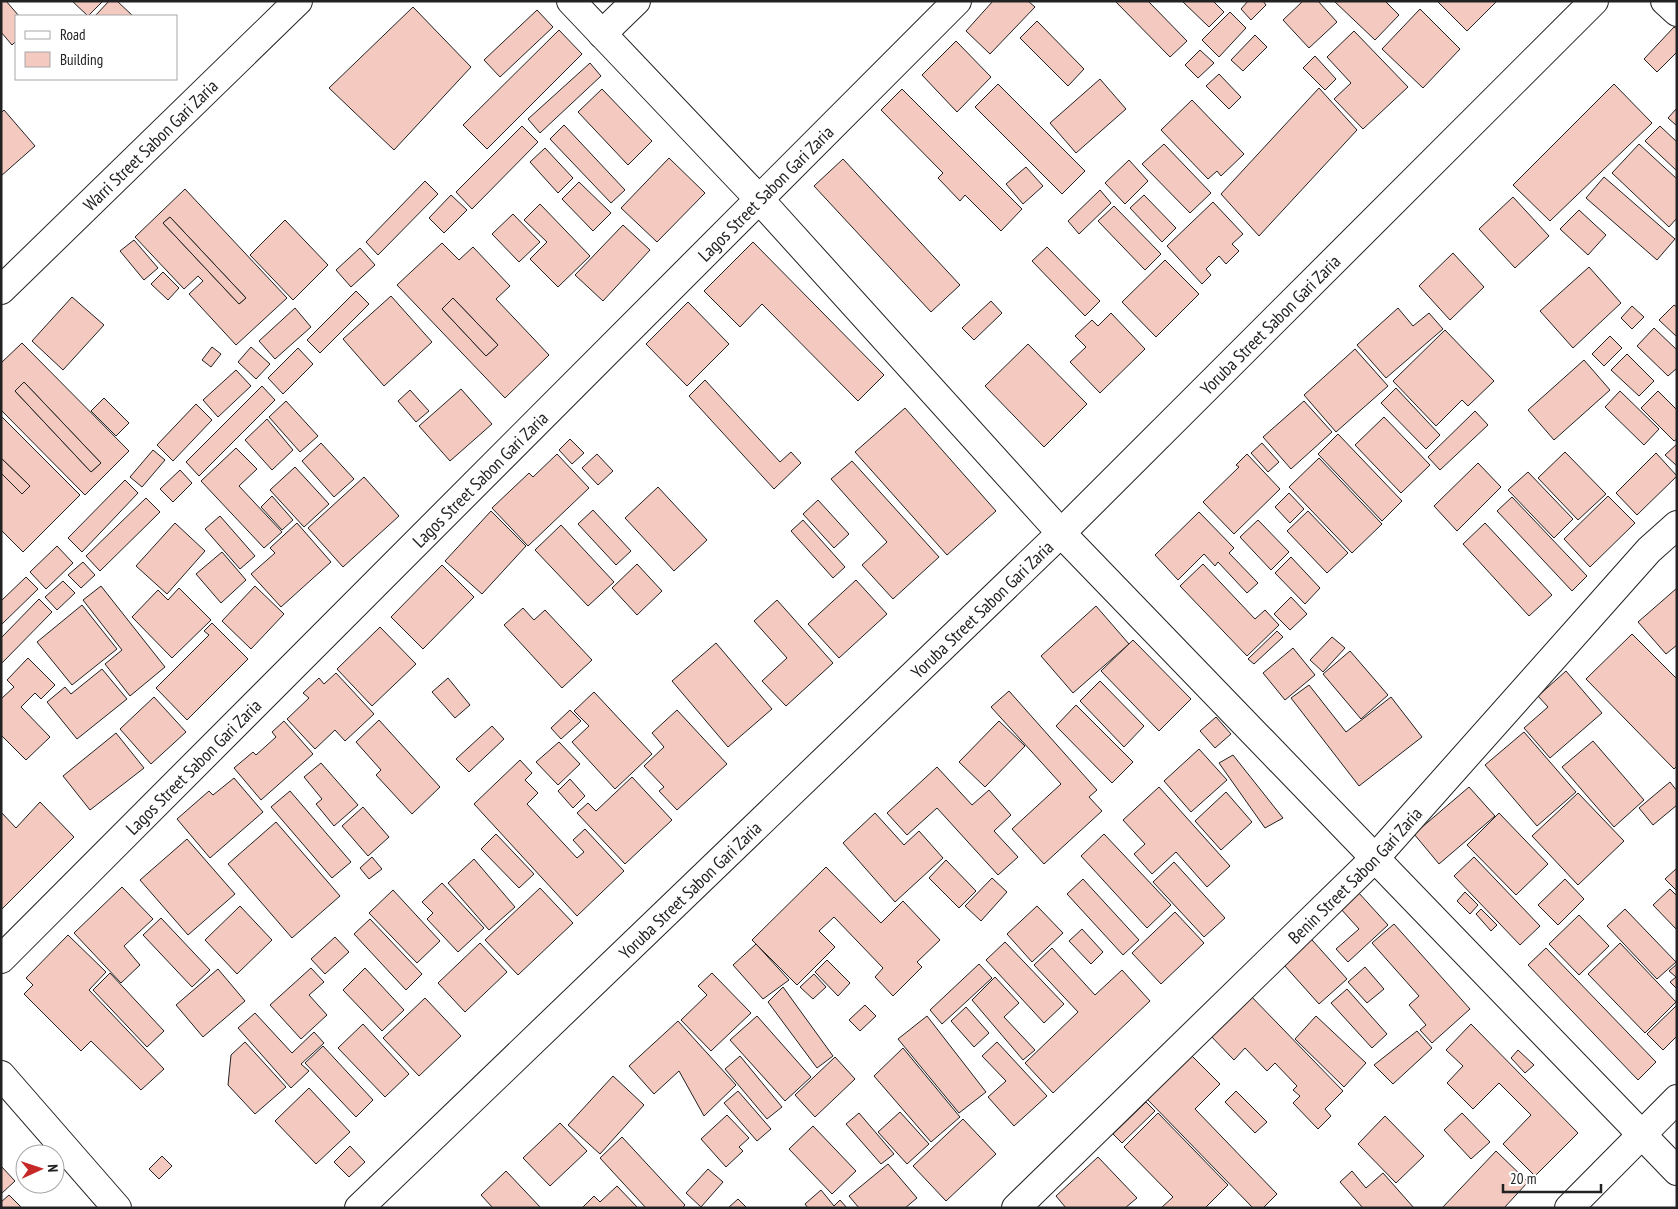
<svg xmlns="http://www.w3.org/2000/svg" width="1678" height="1209" viewBox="0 0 1678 1209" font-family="'PT Sans Narrow',sans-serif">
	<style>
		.building { fill: #f3c9c0; stroke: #222; fill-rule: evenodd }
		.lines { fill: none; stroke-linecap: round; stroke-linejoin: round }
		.minor-casing { stroke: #222; stroke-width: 30 }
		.minor { stroke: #fff; stroke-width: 28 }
		.labels { text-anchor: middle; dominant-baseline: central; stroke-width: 4; stroke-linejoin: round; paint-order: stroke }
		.street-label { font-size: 18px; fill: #222; stroke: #fff }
	</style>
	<rect width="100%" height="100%" fill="#fff"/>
	<g class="building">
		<path d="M 1,1 L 6,1 L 19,16 L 16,16 L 16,41 L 12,45 L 1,32 Z"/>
		<path d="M 72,1 L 103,1 L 88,16 Z"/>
		<path d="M 109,1 L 117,1 L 133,16 L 95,16 Z"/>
		<path d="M 993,1 L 1028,1 L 1035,7 L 990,54 L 966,31 Z"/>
		<path d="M 1115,1 L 1148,1 L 1187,41 L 1170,57 Z"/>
		<path d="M 1182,1 L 1213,1 L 1224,12 L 1209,27 Z"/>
		<path d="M 1248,1 L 1263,1 L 1266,5 L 1251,20 L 1241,9 Z"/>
		<path d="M 1303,1 L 1318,1 L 1337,22 L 1309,48 L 1283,20 Z"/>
		<path d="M 1334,1 L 1385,1 L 1399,15 L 1375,40 Z"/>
		<path d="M 1437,1 L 1497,1 L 1467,31 Z"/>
		<path d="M 413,7 L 471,67 L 394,150 L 329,88 Z"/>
		<path d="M 1420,9 L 1460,49 L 1423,88 L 1382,49 Z"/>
		<path d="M 537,10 L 553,27 L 500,77 L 484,60 Z"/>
		<path d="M 1230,12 L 1246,28 L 1219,57 L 1202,40 Z"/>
		<path d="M 1037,21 L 1084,69 L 1068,86 L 1020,38 Z"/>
		<path d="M 1674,27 L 1677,29 L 1677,52 L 1657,72 L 1644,59 Z"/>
		<path d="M 559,30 L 582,54 L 487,149 L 463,125 Z"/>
		<path d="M 1354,31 L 1408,87 L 1363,129 L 1334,99 L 1351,83 L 1327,57 Z"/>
		<path d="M 1255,35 L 1267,47 L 1243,71 L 1231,60 Z"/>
		<path d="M 956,41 L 991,77 L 957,112 L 922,75 Z"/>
		<path d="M 1200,50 L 1214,63 L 1198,78 L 1185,65 Z"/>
		<path d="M 1315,56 L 1336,79 L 1325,90 L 1303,68 Z"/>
		<path d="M 590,63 L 601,76 L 540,133 L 528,119 Z"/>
		<path d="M 1219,74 L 1241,97 L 1229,109 L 1206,86 Z"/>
		<path d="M 1100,79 L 1126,109 L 1076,153 L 1050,123 Z"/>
		<path d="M 998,84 L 1085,171 L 1062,194 L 975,107 Z"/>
		<path d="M 1614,84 L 1652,123 L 1550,221 L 1513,185 Z"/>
		<path d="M 1319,88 L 1357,130 L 1259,236 L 1221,194 Z"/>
		<path d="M 602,89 L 652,141 L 628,165 L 578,112 Z"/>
		<path d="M 902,89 L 1022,209 L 1001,231 L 965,195 L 960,201 L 938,178 L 943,173 L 881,110 Z"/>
		<path d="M 1192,100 L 1244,154 L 1221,176 L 1217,171 L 1208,179 L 1161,130 Z"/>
		<path d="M 1677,108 L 1677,126 L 1668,118 Z"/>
		<path d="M 4,110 L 35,146 L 1,176 L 1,113 Z"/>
		<path d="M 564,125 L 625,190 L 611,203 L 550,139 Z"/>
		<path d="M 522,126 L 538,142 L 472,209 L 456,192 Z"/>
		<path d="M 1660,126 L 1677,142 L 1677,171 L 1645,141 Z"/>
		<path d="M 1164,144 L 1211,193 L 1190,213 L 1142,164 Z"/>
		<path d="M 1639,144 L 1677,179 L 1677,218 L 1669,227 L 1612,173 Z"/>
		<path d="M 545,148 L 573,178 L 558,193 L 530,162 Z"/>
		<path d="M 669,158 L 705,193 L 657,242 L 621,208 Z"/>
		<path d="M 843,159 L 960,285 L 931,312 L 814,186 Z"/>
		<path d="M 1129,160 L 1148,181 L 1125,204 L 1105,183 Z"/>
		<path d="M 1026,167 L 1043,186 L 1023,204 L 1006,184 Z"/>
		<path d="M 1604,177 L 1675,239 L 1657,260 L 1586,198 Z"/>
		<path d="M 425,181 L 438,194 L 378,255 L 366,242 Z"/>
		<path d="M 579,182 L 611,213 L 593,231 L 562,199 Z"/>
		<path d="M 185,189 L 287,298 L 236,345 L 189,294 L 203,281 L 198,276 L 184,289 L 135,237 ZM 170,217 L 246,298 L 239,304 L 163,223 Z"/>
		<path d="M 1100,190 L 1111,203 L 1079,234 L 1068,221 Z"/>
		<path d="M 451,195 L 467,210 L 444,233 L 429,218 Z"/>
		<path d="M 1144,195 L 1176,228 L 1162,242 L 1130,208 Z"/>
		<path d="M 1513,197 L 1549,236 L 1515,268 L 1479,229 Z"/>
		<path d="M 1213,202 L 1243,234 L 1232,244 L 1239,251 L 1226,264 L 1219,256 L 1206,269 L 1211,275 L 1202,284 L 1167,246 Z"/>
		<path d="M 540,204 L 590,256 L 558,287 L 530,259 L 547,242 L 524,220 Z"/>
		<path d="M 1114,206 L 1161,254 L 1145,270 L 1098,221 Z"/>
		<path d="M 1579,210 L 1606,235 L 1588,255 L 1560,229 Z"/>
		<path d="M 513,214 L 540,242 L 519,262 L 492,234 Z"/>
		<path d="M 170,217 L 246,298 L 239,304 L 163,223 Z"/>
		<path d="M 285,220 L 328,265 L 293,300 L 250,255 Z"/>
		<path d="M 623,225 L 650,250 L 603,301 L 575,275 Z"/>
		<path d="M 134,240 L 158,268 L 144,280 L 120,251 Z"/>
		<path d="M 753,242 L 884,375 L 858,401 L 762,304 L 740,327 L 704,291 Z"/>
		<path d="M 442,243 L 459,260 L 473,247 L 510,286 L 496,299 L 549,355 L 505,398 L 397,285 ZM 453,298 L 498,345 L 486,356 L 442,309 Z"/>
		<path d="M 1047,247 L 1100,301 L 1085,316 L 1032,261 Z"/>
		<path d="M 360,248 L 375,265 L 351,287 L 336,270 Z"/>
		<path d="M 1453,253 L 1484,287 L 1450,320 L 1419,286 Z"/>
		<path d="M 1165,260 L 1199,294 L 1156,337 L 1122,302 Z"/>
		<path d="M 1589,267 L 1621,303 L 1573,348 L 1540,311 Z"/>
		<path d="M 163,272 L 179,288 L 168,300 L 151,284 Z"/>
		<path d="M 356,291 L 369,304 L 320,353 L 307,340 Z"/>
		<path d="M 391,296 L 432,342 L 384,386 L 343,339 Z"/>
		<path d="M 72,297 L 104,325 L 63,370 L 32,341 Z"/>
		<path d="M 453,298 L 498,345 L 486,356 L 442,309 Z"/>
		<path d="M 991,301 L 1002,313 L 974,340 L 962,328 Z"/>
		<path d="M 688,302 L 729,344 L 687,386 L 646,344 Z"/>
		<path d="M 1674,305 L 1677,307 L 1677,337 L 1659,320 Z"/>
		<path d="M 1632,306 L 1644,317 L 1632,329 L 1621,318 Z"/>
		<path d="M 295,308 L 311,327 L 275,359 L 259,341 Z"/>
		<path d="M 1398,308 L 1413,326 L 1429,313 L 1443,329 L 1386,378 L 1357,345 Z"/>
		<path d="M 1111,313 L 1145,349 L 1100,393 L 1070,362 L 1086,347 L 1075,336 L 1092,320 L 1098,326 Z"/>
		<path d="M 1654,328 L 1677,350 L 1677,368 L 1668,376 L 1637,346 Z"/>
		<path d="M 1445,330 L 1494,381 L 1468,406 L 1462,400 L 1436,426 L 1393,381 Z"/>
		<path d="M 1610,336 L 1622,348 L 1604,366 L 1592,354 Z"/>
		<path d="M 22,343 L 129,451 L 85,495 L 1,410 L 1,363 ZM 24,382 L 101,463 L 91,472 L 15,391 Z"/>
		<path d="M 1028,344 L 1087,404 L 1044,447 L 985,386 Z"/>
		<path d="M 212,347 L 221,354 L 211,367 L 202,360 Z"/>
		<path d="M 251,347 L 270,364 L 256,379 L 238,362 Z"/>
		<path d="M 298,348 L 313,364 L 283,394 L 268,378 Z"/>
		<path d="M 1355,349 L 1388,386 L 1336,432 L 1304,395 Z"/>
		<path d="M 1627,354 L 1654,381 L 1639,396 L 1611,370 Z"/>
		<path d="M 1584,360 L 1610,390 L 1554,440 L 1528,410 Z"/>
		<path d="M 236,370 L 251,386 L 218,417 L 203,400 Z"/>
		<path d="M 705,380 L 780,462 L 791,452 L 801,463 L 774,489 L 689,396 Z"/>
		<path d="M 24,382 L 101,463 L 91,472 L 15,391 Z"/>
		<path d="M 262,386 L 275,400 L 199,476 L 186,462 Z"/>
		<path d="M 1396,388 L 1440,435 L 1426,449 L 1381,403 Z"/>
		<path d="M 461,389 L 492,424 L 450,461 L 419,426 Z"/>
		<path d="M 410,390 L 429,411 L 416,422 L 398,401 Z"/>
		<path d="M 1620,391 L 1659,429 L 1644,445 L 1605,407 Z"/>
		<path d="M 1658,391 L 1677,410 L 1677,439 L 1674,441 L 1641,408 Z"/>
		<path d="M 104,398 L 129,423 L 116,436 L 91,411 Z"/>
		<path d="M 286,401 L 318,436 L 300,452 L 269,417 Z"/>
		<path d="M 1304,401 L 1332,432 L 1291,469 L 1263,437 Z"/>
		<path d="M 196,404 L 212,420 L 173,461 L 157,445 Z"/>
		<path d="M 905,408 L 996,511 L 947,555 L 855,452 Z"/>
		<path d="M 1475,411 L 1488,425 L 1440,470 L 1428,457 Z"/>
		<path d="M 1,416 L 80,495 L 23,552 L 1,530 L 1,473 L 22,494 L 30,486 L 1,458 Z"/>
		<path d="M 1384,417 L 1430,465 L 1401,493 L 1355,445 Z"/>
		<path d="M 267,419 L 293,450 L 272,470 L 245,440 Z"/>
		<path d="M 1338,434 L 1402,501 L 1382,521 L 1318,454 Z"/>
		<path d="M 570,439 L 584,453 L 572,464 L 559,450 Z"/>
		<path d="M 321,443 L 354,479 L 334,497 L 302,461 Z"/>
		<path d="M 1262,443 L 1279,462 L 1268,472 L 1251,453 Z"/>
		<path d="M 1677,444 L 1677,466 L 1665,455 Z"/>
		<path d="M 236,448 L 257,469 L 239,486 L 282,532 L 264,548 L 201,481 Z"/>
		<path d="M 153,450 L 165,460 L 142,487 L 130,477 Z"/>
		<path d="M 1565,452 L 1606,494 L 1578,520 L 1538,478 Z"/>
		<path d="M 1656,453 L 1677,476 L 1637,515 L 1616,493 Z"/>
		<path d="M 557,454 L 589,488 L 528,546 L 492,508 L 529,473 L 533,477 Z"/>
		<path d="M 597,454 L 613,471 L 598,485 L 582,468 Z"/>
		<path d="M 1247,454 L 1280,489 L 1234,534 L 1203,502 L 1239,467 L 1236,465 Z"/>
		<path d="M 1,458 L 30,486 L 22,494 L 1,473 Z"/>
		<path d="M 1319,458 L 1382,524 L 1352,553 L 1289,487 Z"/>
		<path d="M 852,461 L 939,557 L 893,599 L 862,565 L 887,542 L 831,479 Z"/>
		<path d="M 1478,463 L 1501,487 L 1457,531 L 1434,506 Z"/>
		<path d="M 295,467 L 329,504 L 304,527 L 270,490 Z"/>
		<path d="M 180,470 L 192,483 L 173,502 L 160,489 Z"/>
		<path d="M 1528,472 L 1573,519 L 1554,538 L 1508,490 Z"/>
		<path d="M 364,477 L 399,516 L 343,567 L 308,528 Z"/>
		<path d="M 125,480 L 138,493 L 82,552 L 68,538 Z"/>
		<path d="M 658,487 L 707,540 L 674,571 L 625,518 Z"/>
		<path d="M 1289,493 L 1304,509 L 1290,523 L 1275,507 Z"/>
		<path d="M 272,496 L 293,520 L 282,530 L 261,507 Z"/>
		<path d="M 1608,496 L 1635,523 L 1590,567 L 1564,539 Z"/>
		<path d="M 1512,497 L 1587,576 L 1572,591 L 1497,511 Z"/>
		<path d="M 146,498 L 160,512 L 100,571 L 86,556 Z"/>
		<path d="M 818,500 L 849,534 L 834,548 L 803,514 Z"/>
		<path d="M 593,510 L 631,551 L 616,565 L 578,524 Z"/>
		<path d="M 491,511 L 526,546 L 482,594 L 445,561 Z"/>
		<path d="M 1308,511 L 1348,553 L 1327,573 L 1287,531 Z"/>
		<path d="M 1199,512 L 1234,548 L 1229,553 L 1258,583 L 1247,593 L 1218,562 L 1215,566 L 1204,554 L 1178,580 L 1155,555 Z"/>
		<path d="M 220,516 L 255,556 L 240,569 L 205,529 Z"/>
		<path d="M 803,520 L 845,567 L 833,578 L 791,531 Z"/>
		<path d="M 1258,520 L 1289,552 L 1271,570 L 1240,537 Z"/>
		<path d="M 175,523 L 205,551 L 167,594 L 136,566 Z"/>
		<path d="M 297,523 L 331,562 L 281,607 L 251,574 L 275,553 L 270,548 Z"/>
		<path d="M 1485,523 L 1552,595 L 1529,616 L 1463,544 Z"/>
		<path d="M 561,525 L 614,582 L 588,606 L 535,550 Z"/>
		<path d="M 57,546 L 73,563 L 46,589 L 30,572 Z"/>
		<path d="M 222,552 L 246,580 L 221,603 L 196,574 Z"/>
		<path d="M 1291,557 L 1320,588 L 1305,604 L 1275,573 Z"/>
		<path d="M 83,562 L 95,575 L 81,588 L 68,575 Z"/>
		<path d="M 637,564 L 662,591 L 637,615 L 612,588 Z"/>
		<path d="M 1203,564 L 1255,619 L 1265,610 L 1279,625 L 1247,656 L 1180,586 Z"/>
		<path d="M 442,565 L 474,597 L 423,649 L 391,617 Z"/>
		<path d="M 26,577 L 38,589 L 1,625 L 1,601 Z"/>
		<path d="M 856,580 L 887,614 L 839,658 L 808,624 Z"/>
		<path d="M 63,581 L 75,593 L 57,610 L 45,597 Z"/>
		<path d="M 101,586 L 165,667 L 130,696 L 105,664 L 122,650 L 83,600 Z"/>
		<path d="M 255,586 L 284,614 L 251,649 L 222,621 Z"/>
		<path d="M 179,588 L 211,620 L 172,658 L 132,617 L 158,590 L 168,600 Z"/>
		<path d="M 1677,588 L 1677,645 L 1666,654 L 1638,622 Z"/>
		<path d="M 1291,597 L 1307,614 L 1290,630 L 1274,614 Z"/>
		<path d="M 39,599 L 52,612 L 1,664 L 1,638 Z"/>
		<path d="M 777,600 L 833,663 L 786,706 L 762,681 L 787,658 L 754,621 Z"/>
		<path d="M 82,605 L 117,649 L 72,685 L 37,642 Z"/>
		<path d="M 1096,606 L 1129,644 L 1073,693 L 1041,656 Z"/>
		<path d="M 523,608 L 534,620 L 545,610 L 592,660 L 562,688 L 504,625 Z"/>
		<path d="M 212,623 L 248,659 L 187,720 L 156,688 L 209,635 L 204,631 Z"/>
		<path d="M 380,627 L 416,664 L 372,706 L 337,669 Z"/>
		<path d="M 1277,631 L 1283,637 L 1254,664 L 1248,659 Z"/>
		<path d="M 1632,634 L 1677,679 L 1677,766 L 1674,769 L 1586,679 Z"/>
		<path d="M 1332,637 L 1345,648 L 1323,672 L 1310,660 Z"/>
		<path d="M 1133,640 L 1191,699 L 1159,731 L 1101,671 Z"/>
		<path d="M 716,643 L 772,709 L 728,747 L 672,681 Z"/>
		<path d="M 1293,648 L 1315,675 L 1285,700 L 1263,673 Z"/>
		<path d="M 1350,651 L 1388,695 L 1361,719 L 1323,674 Z"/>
		<path d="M 28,658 L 55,685 L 41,699 L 35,693 L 21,707 L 50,737 L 26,760 L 1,735 L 1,699 L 14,687 L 7,680 Z"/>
		<path d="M 102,669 L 127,699 L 77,739 L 47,702 L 65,687 L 71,694 Z"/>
		<path d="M 1566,671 L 1602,713 L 1550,758 L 1524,728 L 1548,707 L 1538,696 Z"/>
		<path d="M 336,673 L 374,714 L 345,741 L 335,730 L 315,749 L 287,719 L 309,698 L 303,693 L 319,678 L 324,684 Z"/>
		<path d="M 448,678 L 470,705 L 455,718 L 432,692 Z"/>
		<path d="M 1100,681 L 1144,726 L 1124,747 L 1080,701 Z"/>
		<path d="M 1309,685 L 1346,732 L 1391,697 L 1422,737 L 1359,786 L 1291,698 Z"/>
		<path d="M 1009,691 L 1097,790 L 1089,797 L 1102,811 L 1044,864 L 1012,829 L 1061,784 L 991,707 Z"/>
		<path d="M 594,692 L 652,754 L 615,789 L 572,742 L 589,726 L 574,711 Z"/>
		<path d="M 154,697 L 186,732 L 151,764 L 120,729 Z"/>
		<path d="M 1076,705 L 1133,762 L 1112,783 L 1056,726 Z"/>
		<path d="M 570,710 L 581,721 L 561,739 L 551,728 Z"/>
		<path d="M 677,710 L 727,764 L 677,810 L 659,791 L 664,787 L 644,766 L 664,747 L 652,733 Z"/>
		<path d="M 1216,717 L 1231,734 L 1215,748 L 1200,731 Z"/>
		<path d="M 379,720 L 440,787 L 412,814 L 376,775 L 381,770 L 356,742 Z"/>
		<path d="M 284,721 L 313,754 L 261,800 L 234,768 L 253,752 L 256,755 L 276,737 L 272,732 Z"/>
		<path d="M 999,721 L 1025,746 L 985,787 L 959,762 Z"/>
		<path d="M 492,726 L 504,739 L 469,772 L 456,759 Z"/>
		<path d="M 1524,732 L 1576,792 L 1537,826 L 1485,765 Z"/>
		<path d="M 116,733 L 144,768 L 90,810 L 63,776 Z"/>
		<path d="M 1593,741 L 1644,800 L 1614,827 L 1562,767 Z"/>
		<path d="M 559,742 L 580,764 L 558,785 L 536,762 Z"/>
		<path d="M 1199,749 L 1227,780 L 1191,812 L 1164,781 Z"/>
		<path d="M 1233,755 L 1283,818 L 1265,828 L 1219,763 Z"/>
		<path d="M 520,760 L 532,773 L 525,780 L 538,793 L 527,804 L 577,858 L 584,852 L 573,840 L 585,829 L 624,871 L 577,916 L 474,804 Z"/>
		<path d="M 321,763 L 358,805 L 334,826 L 316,804 L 322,799 L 304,777 Z"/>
		<path d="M 937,767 L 972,805 L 989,790 L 1011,815 L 994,831 L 1018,857 L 998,875 L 937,808 L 907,835 L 887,813 Z"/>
		<path d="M 632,777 L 672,820 L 625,864 L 577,813 L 588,803 L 596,811 Z"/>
		<path d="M 234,778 L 263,812 L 210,858 L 177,819 L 209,791 L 213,795 Z"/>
		<path d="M 570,779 L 585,796 L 573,808 L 558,791 Z"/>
		<path d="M 1670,782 L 1677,791 L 1677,805 L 1653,825 L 1639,808 Z"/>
		<path d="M 1159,787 L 1230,866 L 1207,887 L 1176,852 L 1152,874 L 1134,854 L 1145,844 L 1123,820 Z"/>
		<path d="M 1469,787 L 1495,816 L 1439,864 L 1414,834 Z"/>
		<path d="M 290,791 L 351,862 L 332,878 L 271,807 Z"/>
		<path d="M 1226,792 L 1252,822 L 1221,850 L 1195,821 Z"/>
		<path d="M 1578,793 L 1624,841 L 1578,885 L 1532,836 Z"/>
		<path d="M 40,802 L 74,837 L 1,910 L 1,812 L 16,828 Z"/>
		<path d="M 363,807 L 389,837 L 368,856 L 342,826 Z"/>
		<path d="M 875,813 L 904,845 L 919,831 L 943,858 L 895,902 L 843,843 Z"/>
		<path d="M 1499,813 L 1548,864 L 1516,895 L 1467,845 Z"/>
		<path d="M 276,822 L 340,896 L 292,938 L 228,864 Z"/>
		<path d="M 496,834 L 534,874 L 519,888 L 481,849 Z"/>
		<path d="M 1104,834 L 1171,905 L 1147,928 L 1081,856 Z"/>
		<path d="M 187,839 L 235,894 L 188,935 L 140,880 Z"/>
		<path d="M 372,857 L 382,869 L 369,879 L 360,868 Z"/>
		<path d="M 1474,857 L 1540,926 L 1520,945 L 1454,876 Z"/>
		<path d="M 474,859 L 515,907 L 489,930 L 448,883 Z"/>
		<path d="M 946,860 L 976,891 L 959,908 L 929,878 Z"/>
		<path d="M 1174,862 L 1225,918 L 1204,937 L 1153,882 Z"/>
		<path d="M 826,867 L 881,923 L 903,901 L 940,940 L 917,962 L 922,967 L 893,996 L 875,977 L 883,968 L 834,917 L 819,931 L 835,947 L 797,985 L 752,940 Z"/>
		<path d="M 1677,868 L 1677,891 L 1665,879 Z"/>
		<path d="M 992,878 L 1007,892 L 981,921 L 965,906 Z"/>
		<path d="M 1083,879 L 1139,940 L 1123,955 L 1067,894 Z"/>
		<path d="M 1565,879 L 1584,899 L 1558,925 L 1538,905 Z"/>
		<path d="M 442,883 L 484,928 L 458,952 L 427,919 L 433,913 L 422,902 Z"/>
		<path d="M 122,887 L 153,919 L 124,946 L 140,965 L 121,983 L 74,933 Z"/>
		<path d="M 540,888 L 573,923 L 518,975 L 485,940 Z"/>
		<path d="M 1670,889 L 1677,896 L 1677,930 L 1653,905 Z"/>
		<path d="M 393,890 L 440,941 L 417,963 L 369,913 Z"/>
		<path d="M 1358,892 L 1388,925 L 1348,962 L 1336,949 L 1359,929 L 1340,908 Z"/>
		<path d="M 1465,892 L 1478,905 L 1470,914 L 1457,901 Z"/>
		<path d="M 240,906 L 272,940 L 237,974 L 205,940 Z"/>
		<path d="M 1037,906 L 1063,933 L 1032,962 L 1007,934 Z"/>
		<path d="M 1481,909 L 1497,925 L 1491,931 L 1476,914 Z"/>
		<path d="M 1625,909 L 1676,962 L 1657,979 L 1607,926 Z"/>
		<path d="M 1175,912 L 1204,943 L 1161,984 L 1132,953 Z"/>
		<path d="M 1579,915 L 1609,946 L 1579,975 L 1549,944 Z"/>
		<path d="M 161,918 L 210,970 L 192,987 L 143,935 Z"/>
		<path d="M 370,919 L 422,974 L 406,990 L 354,934 Z"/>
		<path d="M 1394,924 L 1470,1009 L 1432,1043 L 1420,1030 L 1426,1025 L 1409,1005 L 1419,996 L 1372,943 Z"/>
		<path d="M 1082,929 L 1103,952 L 1091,964 L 1069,941 Z"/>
		<path d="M 1304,931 L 1347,979 L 1319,1004 L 1276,956 Z"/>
		<path d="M 68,935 L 106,972 L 89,990 L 164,1069 L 141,1090 L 91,1041 L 81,1051 L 24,994 L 33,985 L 26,978 Z"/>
		<path d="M 335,937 L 349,952 L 325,974 L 311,959 Z"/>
		<path d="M 1005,942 L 1064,1004 L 1044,1023 L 986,960 Z"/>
		<path d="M 480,943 L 507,972 L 465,1012 L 438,983 Z"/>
		<path d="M 1620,943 L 1676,1002 L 1645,1033 L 1588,974 Z"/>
		<path d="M 756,944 L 789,980 L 763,999 L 733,965 Z"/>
		<path d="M 1052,948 L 1095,995 L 1122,970 L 1150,1001 L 1053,1093 L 1025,1063 L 1078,1012 L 1034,965 Z"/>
		<path d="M 1546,948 L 1656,1062 L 1638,1080 L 1528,965 Z"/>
		<path d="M 827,960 L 850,983 L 838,996 L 815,972 Z"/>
		<path d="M 979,964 L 992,978 L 942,1024 L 930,1010 Z"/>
		<path d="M 1677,964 L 1677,989 L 1670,982 L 1676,977 L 1669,971 Z"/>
		<path d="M 1365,967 L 1384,989 L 1367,1003 L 1348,982 Z"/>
		<path d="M 311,968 L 324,982 L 309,995 L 327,1015 L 301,1039 L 270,1005 Z"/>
		<path d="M 365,968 L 404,1010 L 382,1031 L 343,990 Z"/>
		<path d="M 218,969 L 245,1001 L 203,1037 L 176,1005 Z"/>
		<path d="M 110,973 L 164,1031 L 147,1047 L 93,990 Z"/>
		<path d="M 712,973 L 751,1013 L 711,1051 L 681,1020 L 707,995 L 698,986 Z"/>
		<path d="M 814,974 L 826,987 L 813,999 L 800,987 Z"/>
		<path d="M 995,977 L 1019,1003 L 1004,1017 L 1035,1050 L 1023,1060 L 972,1000 Z"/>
		<path d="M 783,987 L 833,1056 L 817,1068 L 768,1002 Z"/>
		<path d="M 1347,989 L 1387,1034 L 1372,1048 L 1331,1003 Z"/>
		<path d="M 1247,992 L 1343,1091 L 1325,1109 L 1331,1116 L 1318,1129 L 1293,1103 L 1300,1096 L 1293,1090 L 1297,1086 L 1275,1063 L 1267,1071 L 1245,1048 L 1234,1060 L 1207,1032 Z"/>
		<path d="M 425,998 L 461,1036 L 419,1076 L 383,1038 Z"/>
		<path d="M 865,1005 L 876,1016 L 860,1031 L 849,1020 Z"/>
		<path d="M 1677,1005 L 1677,1036 L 1663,1050 L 1647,1034 Z"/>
		<path d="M 966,1007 L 989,1033 L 974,1047 L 951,1021 Z"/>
		<path d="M 255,1013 L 292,1053 L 314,1032 L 324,1043 L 301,1064 L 309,1071 L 291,1088 L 238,1028 Z"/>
		<path d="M 757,1016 L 811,1077 L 785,1101 L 730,1040 Z"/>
		<path d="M 927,1016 L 986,1092 L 959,1113 L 898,1039 Z"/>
		<path d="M 1316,1016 L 1366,1063 L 1344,1087 L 1295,1039 Z"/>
		<path d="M 678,1021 L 736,1085 L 704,1116 L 679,1071 L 654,1094 L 629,1066 Z"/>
		<path d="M 363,1024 L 409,1074 L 385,1097 L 338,1048 Z"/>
		<path d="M 1471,1024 L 1578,1133 L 1535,1176 L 1503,1144 L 1531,1115 L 1499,1083 L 1473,1109 L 1447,1083 L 1463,1066 L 1446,1050 Z"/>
		<path d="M 1417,1031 L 1432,1048 L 1393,1084 L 1374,1065 Z"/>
		<path d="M 245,1042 L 286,1087 L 255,1114 L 228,1085 L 231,1055 Z"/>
		<path d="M 997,1042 L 1047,1096 L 1014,1126 L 988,1097 L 1006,1081 L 982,1056 Z"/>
		<path d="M 323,1046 L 373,1100 L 356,1117 L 305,1063 Z"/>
		<path d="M 903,1048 L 960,1117 L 931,1142 L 874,1076 Z"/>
		<path d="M 1518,1050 L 1534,1065 L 1525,1073 L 1511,1058 Z"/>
		<path d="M 740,1056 L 782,1107 L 767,1119 L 725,1069 Z"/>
		<path d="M 1192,1056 L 1220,1084 L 1195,1109 L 1277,1194 L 1263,1208 L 1253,1208 L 1147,1099 Z"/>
		<path d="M 835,1057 L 855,1079 L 815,1117 L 795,1095 Z"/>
		<path d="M 613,1076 L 644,1105 L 600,1154 L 568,1125 Z"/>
		<path d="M 309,1088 L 350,1132 L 316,1164 L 275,1121 Z"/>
		<path d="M 738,1091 L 771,1129 L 757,1141 L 724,1103 Z"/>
		<path d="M 1236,1091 L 1267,1122 L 1255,1133 L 1225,1102 Z"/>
		<path d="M 1146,1102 L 1155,1111 L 1122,1143 L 1113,1134 Z"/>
		<path d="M 900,1112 L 929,1144 L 907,1164 L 878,1132 Z"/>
		<path d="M 859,1113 L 894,1154 L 881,1164 L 846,1124 Z"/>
		<path d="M 1158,1113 L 1228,1185 L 1205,1208 L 1161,1208 L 1173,1197 L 1124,1147 Z"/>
		<path d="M 1462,1113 L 1490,1142 L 1471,1159 L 1444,1130 Z"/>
		<path d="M 727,1115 L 749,1138 L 739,1147 L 743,1151 L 726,1167 L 701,1139 Z"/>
		<path d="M 1385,1116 L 1424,1156 L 1396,1183 L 1358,1144 Z"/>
		<path d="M 963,1119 L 996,1154 L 946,1201 L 913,1166 Z"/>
		<path d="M 560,1123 L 587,1151 L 550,1186 L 523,1158 Z"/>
		<path d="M 813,1126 L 856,1171 L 832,1194 L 789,1149 Z"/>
		<path d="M 622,1137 L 685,1205 L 682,1208 L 646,1208 L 600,1158 Z"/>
		<path d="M 350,1146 L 365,1162 L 349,1177 L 334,1162 Z"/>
		<path d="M 1496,1151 L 1528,1182 L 1504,1208 L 1442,1208 Z"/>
		<path d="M 162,1156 L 172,1166 L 159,1179 L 149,1169 Z"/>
		<path d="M 1098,1157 L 1137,1198 L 1125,1208 L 1066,1208 L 1056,1196 Z"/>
		<path d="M 888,1164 L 917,1198 L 905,1208 L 859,1208 L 849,1196 Z"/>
		<path d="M 1,1166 L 15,1181 L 1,1194 Z"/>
		<path d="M 708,1169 L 723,1182 L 701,1207 L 686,1193 Z"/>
		<path d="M 506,1171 L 541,1208 L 493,1208 L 481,1195 Z"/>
		<path d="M 1352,1171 L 1366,1188 L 1383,1173 L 1414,1208 L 1363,1208 L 1340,1182 Z"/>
		<path d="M 617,1186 L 638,1208 L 582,1208 L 594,1196 L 600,1202 Z"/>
		<path d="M 821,1190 L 834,1206 L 840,1200 L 847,1208 L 808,1208 L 805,1204 Z"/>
		<path d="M 9,1195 L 22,1208 L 1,1208 L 1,1202 Z"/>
		<path d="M 738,1199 L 747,1208 L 728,1208 Z"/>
	</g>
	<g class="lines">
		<g class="minor-casing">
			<g id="minor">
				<path d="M 571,1 L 759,199 L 1061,533 L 1677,1171"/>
				<path d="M 1665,1 L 1677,12"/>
				<path d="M 602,34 L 636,1"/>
				<path id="s1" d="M 1,290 L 298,1"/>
				<path id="s2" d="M 1,959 L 957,1"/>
				<path d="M 1,1075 L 117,1208"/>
				<path id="s3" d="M 359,1208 L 1061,533 L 1594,1"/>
				<path id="s4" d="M 1016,1208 L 1376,857 L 1649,550 L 1677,525"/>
				<path d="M 1569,1208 L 1677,1099"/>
			</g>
		</g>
		<use href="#minor" class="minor"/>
	</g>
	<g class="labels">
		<g class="street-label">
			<text stroke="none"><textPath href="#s1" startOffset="208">Warri Street Sabon Gari Zaria</textPath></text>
			<text stroke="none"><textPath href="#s2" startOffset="1082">Lagos Street Sabon Gari Zaria</textPath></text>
			<text stroke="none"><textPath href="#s3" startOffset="1269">Yoruba Street Sabon Gari Zaria</textPath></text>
			<text stroke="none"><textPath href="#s2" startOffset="678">Lagos Street Sabon Gari Zaria</textPath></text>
			<text stroke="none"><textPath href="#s3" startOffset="864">Yoruba Street Sabon Gari Zaria</textPath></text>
			<text stroke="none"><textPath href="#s2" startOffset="272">Lagos Street Sabon Gari Zaria</textPath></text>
			<text stroke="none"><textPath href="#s4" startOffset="475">Benin Street Sabon Gari Zaria</textPath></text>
			<text stroke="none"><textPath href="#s3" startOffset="459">Yoruba Street Sabon Gari Zaria</textPath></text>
		</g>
	</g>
	<rect width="1678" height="1209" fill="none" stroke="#222222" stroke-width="5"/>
	<rect x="15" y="15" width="162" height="65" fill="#ffffff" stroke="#a7a7a7"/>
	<rect x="25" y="31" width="25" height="8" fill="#ffffff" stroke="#a7a7a7"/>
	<text x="60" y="40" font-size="15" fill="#222222">Road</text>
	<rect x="25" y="52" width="25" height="15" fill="#f3c9c0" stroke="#a7a7a7"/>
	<text x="60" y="65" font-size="15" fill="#222222">Building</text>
	<g transform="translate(40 1169) rotate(87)"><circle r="24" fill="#ffffff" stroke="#a7a7a7"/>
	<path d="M0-4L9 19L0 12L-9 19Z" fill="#c62828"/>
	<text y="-8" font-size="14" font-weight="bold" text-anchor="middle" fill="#222222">N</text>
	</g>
	<path d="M1503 1184v8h98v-8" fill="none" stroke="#222222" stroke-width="2.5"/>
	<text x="1510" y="1184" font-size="15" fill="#222222" stroke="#ffffff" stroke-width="4" paint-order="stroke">20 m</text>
</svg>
